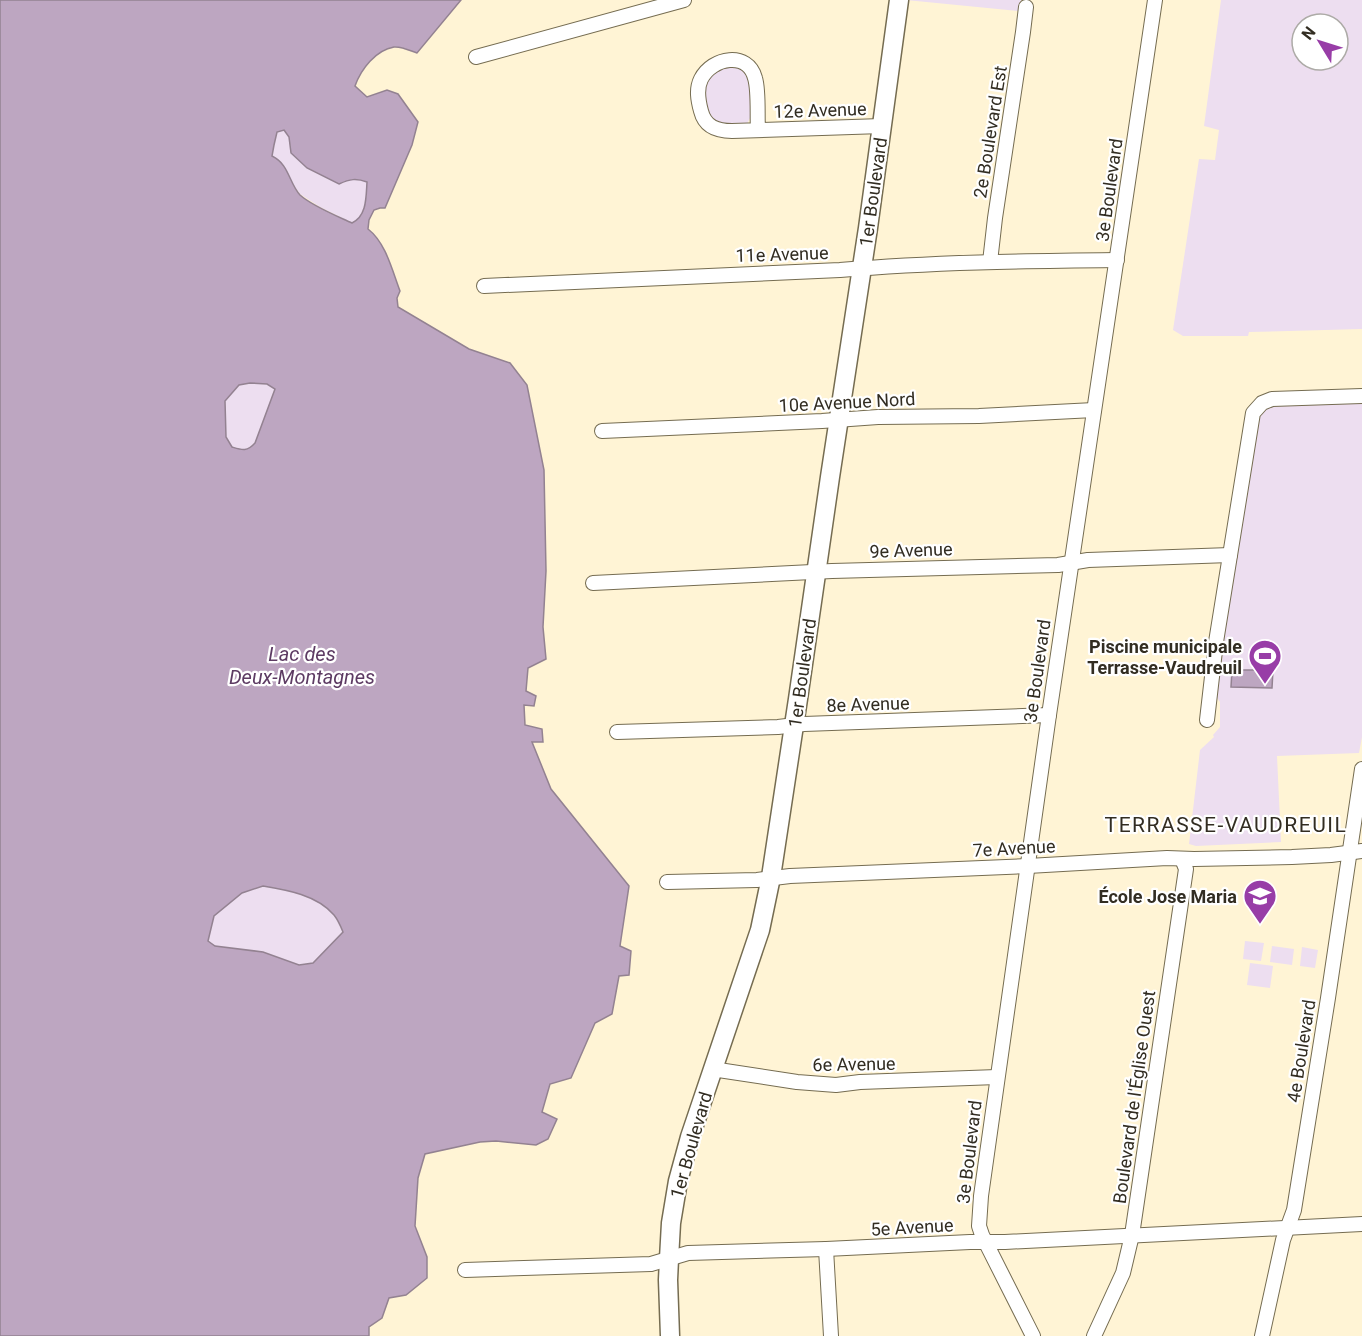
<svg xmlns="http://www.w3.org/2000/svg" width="1362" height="1336" viewBox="0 0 1362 1336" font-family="Roboto,sans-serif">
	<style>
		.green { fill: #eddef0; fill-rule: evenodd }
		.water { fill: #bda6c1; stroke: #938291; stroke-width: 1.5; fill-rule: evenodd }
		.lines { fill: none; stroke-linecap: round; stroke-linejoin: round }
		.street-casing { stroke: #756c51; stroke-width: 16 }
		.secondary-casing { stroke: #756c51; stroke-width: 21 }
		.street { stroke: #fff; stroke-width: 14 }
		.secondary { stroke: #fff; stroke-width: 18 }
		.labels { text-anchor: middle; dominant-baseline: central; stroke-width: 4.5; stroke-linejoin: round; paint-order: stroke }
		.street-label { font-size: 18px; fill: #322d22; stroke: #fff }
		.poi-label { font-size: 18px; font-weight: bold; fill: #322d22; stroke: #fff; text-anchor: end }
		.water-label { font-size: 20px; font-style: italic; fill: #5d3b63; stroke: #fff }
		.quarter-label { font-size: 21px; letter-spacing: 1.5px; fill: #322d22; stroke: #fff }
	</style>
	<rect width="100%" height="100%" fill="#fff4d5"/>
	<g class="green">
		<path d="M 906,0 L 1021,0 L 1019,11 Z"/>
		<path d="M 1221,0 L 1362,0 L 1362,329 L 1249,332 L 1248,336 L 1183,336 L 1173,330 L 1199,159 L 1215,160 L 1219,130 L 1204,126 ZM 1302,24 L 1338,24 L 1338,60 L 1302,60 Z"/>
		<path d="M 734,65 L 746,72 L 751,85 L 751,114 L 750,118 L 747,124 L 726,127 L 711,119 L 704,106 L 704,90 L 709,77 L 720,67 Z"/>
		<path d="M 284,129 L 289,137 L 291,153 L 347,180 L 357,178 L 367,182 C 366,197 368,216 352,223 L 320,207 L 300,194 L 272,156 L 274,145 L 277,132 Z"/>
		<path d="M 250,383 L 267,384 L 275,388 L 255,443 C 247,452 242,450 232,447 L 226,437 L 225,401 L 239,385 Z"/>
		<path d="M 1362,401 L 1362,737 L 1359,753 L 1277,756 L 1281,842 L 1196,846 L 1189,844 L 1200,750 L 1214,737 L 1213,735 L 1220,727 L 1220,702 L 1215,695 L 1219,647 L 1257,419 L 1264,410 L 1271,405 Z"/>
		<path d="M 263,886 C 287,890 317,895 334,915 C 338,920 340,927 343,932 L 313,964 L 299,965 L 263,952 L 215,946 L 207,941 L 214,916 L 242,893 Z"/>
		<path d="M 1245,941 L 1264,943 L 1261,961 L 1243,959 Z"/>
		<path d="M 1272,946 L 1294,949 L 1292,965 L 1270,962 Z"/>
		<path d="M 1302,947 L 1318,950 L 1315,968 L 1300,966 Z"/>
		<path d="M 1250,963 L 1273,966 L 1270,988 L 1247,985 Z"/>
	</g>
	<g class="water">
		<path d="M 0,0 L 461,0 L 417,53 C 411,51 401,46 394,47 C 376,50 361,69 355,86 L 367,97 L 387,90 L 398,94 L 418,122 L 412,145 L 385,208 L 380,208 L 374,210 L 369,220 L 368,229 C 386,243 392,270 400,291 L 397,298 L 398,307 L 469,349 L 510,363 L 527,385 L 544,470 L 546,571 L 543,627 L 546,659 L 528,668 L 526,691 L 536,696 L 534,706 L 524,705 L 525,725 L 542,729 L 543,742 L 532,742 L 551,789 L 629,886 L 620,946 L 631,951 L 629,975 L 619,976 L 612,1014 L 595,1023 L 571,1078 L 550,1084 L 542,1112 L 557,1119 L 548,1139 L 536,1145 L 496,1141 L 480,1142 L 425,1154 L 418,1178 L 415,1226 L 427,1257 L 427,1278 L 406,1295 L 389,1298 L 382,1318 L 369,1327 L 369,1336 L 0,1336 ZM 284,130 L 289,137 L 291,153 L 307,168 L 339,184 C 350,179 356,178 367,182 C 366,197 367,216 352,223 C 337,216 312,206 300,195 C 289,183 289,164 272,156 L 274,145 L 277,132 ZM 250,383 L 267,384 L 275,389 L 255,443 C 247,452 242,450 232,447 L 226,437 L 225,401 L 239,385 ZM 263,886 C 287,890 317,895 334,915 C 338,920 341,927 343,932 L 313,963 L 299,965 L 263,952 L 215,946 L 208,941 L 214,916 L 242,893 Z"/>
		<path d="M 1232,670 L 1273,670 L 1272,688 L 1231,687 Z"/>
	</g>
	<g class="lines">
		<g class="street-casing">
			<g id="street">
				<path d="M 476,57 L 684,0"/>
				<path d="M 758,130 C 757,115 759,91 755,78 C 748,51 712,57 701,79 C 696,89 698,100 701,111 C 705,127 717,131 732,131 L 882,126"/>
				<path d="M 990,262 L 995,218 L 1023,32 L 1026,7"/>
				<path d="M 484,286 L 840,270 C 932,262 1025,261 1117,260"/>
				<path d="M 602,431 L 822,421 L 878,417 L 979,416 L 1094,410"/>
				<path d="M 593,583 L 832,571 L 1058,565 L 1088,560 L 1230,555"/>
				<path d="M 1207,720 L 1216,642 L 1253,413 L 1262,403 L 1272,399 L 1362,396"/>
				<path d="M 617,732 L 778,727 L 804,724 L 1049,715"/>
				<path d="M 667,882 L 757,880 L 790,876 L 1028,866 L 1167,858 L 1194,859 L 1292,857 L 1331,855 L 1362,851"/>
				<path d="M 712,1069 L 797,1082 L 836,1085 L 860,1082 L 997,1077"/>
				<path d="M 826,1249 L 831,1336"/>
				<path d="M 465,1270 L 651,1264 L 688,1253 L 826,1249 L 970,1242 L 1005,1242 L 1362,1224"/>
				<path d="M 1033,1336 L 982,1235 L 979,1226 L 981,1196 L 1049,715 L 1155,0"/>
				<path d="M 1094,1336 L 1123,1273 L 1132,1235 L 1186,869 L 1182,859"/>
				<path d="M 1262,1336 L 1283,1240 L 1294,1210 L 1328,998 L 1362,769"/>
			</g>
		</g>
		<g class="secondary-casing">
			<path id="secondary" d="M 670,1336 L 668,1280 L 669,1259 L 671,1223 L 678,1181 L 690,1137 L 760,930 L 771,877 L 798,699 L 830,477 L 868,228 L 899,0"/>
		</g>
		<use href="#street" class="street"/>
		<use href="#secondary" class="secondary"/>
	</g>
	<defs>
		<g id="stadium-pin" transform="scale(1.725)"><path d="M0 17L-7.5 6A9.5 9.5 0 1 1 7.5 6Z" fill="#983da7" stroke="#fff"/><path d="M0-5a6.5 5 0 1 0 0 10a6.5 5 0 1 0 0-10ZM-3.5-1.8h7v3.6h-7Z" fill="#fff"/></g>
		<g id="school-pin" transform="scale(1.725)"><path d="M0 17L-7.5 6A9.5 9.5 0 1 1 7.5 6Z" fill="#983da7" stroke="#fff"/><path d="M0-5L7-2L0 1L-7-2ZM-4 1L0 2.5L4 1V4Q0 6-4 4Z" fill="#fff"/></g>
	</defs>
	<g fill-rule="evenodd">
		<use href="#stadium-pin" x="1265" y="656"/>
		<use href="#school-pin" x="1260" y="896"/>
	</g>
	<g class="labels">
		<g class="street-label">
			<text transform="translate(820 110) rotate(-2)">12e Avenue</text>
			<text transform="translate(990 132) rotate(-81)">2e Boulevard Est</text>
			<text transform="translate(1109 190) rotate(-82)">3e Boulevard</text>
			<text transform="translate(873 192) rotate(-82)">1er Boulevard</text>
			<text transform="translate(782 254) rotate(-2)">11e Avenue</text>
			<text transform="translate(847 402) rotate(-3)">10e Avenue Nord</text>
			<text transform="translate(911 550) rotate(-2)">9e Avenue</text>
			<text transform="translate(1037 671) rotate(-82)">3e Boulevard</text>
			<text transform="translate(802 673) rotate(-82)">1er Boulevard</text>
			<text transform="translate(868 704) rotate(-2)">8e Avenue</text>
			<text transform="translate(1014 848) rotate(-3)">7e Avenue</text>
			<text transform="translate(1301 1051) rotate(-81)">4e Boulevard</text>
			<text transform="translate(854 1064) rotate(-1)">6e Avenue</text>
			<text transform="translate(1134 1097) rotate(-82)">Boulevard de l'Église Ouest</text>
			<text transform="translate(691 1145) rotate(-74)">1er Boulevard</text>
			<text transform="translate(969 1152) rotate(-83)">3e Boulevard</text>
			<text transform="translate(912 1227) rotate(-3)">5e Avenue</text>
		</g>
		<g class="poi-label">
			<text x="1242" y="646">Piscine municipale<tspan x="1242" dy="21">Terrasse-Vaudreuil</tspan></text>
			<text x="1237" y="896">École Jose Maria</text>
		</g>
		<g class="water-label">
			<text x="302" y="654">Lac des<tspan x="302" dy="23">Deux-Montagnes</tspan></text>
		</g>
		<g class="quarter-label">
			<text x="1226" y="825">TERRASSE-VAUDREUIL</text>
		</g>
	</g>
	<g transform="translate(1320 42) rotate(308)"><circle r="28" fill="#ffffff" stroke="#adaba7" stroke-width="1.5"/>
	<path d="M0-4.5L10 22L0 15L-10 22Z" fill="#983da7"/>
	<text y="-9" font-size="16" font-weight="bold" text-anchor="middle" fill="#322d22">N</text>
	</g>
</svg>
